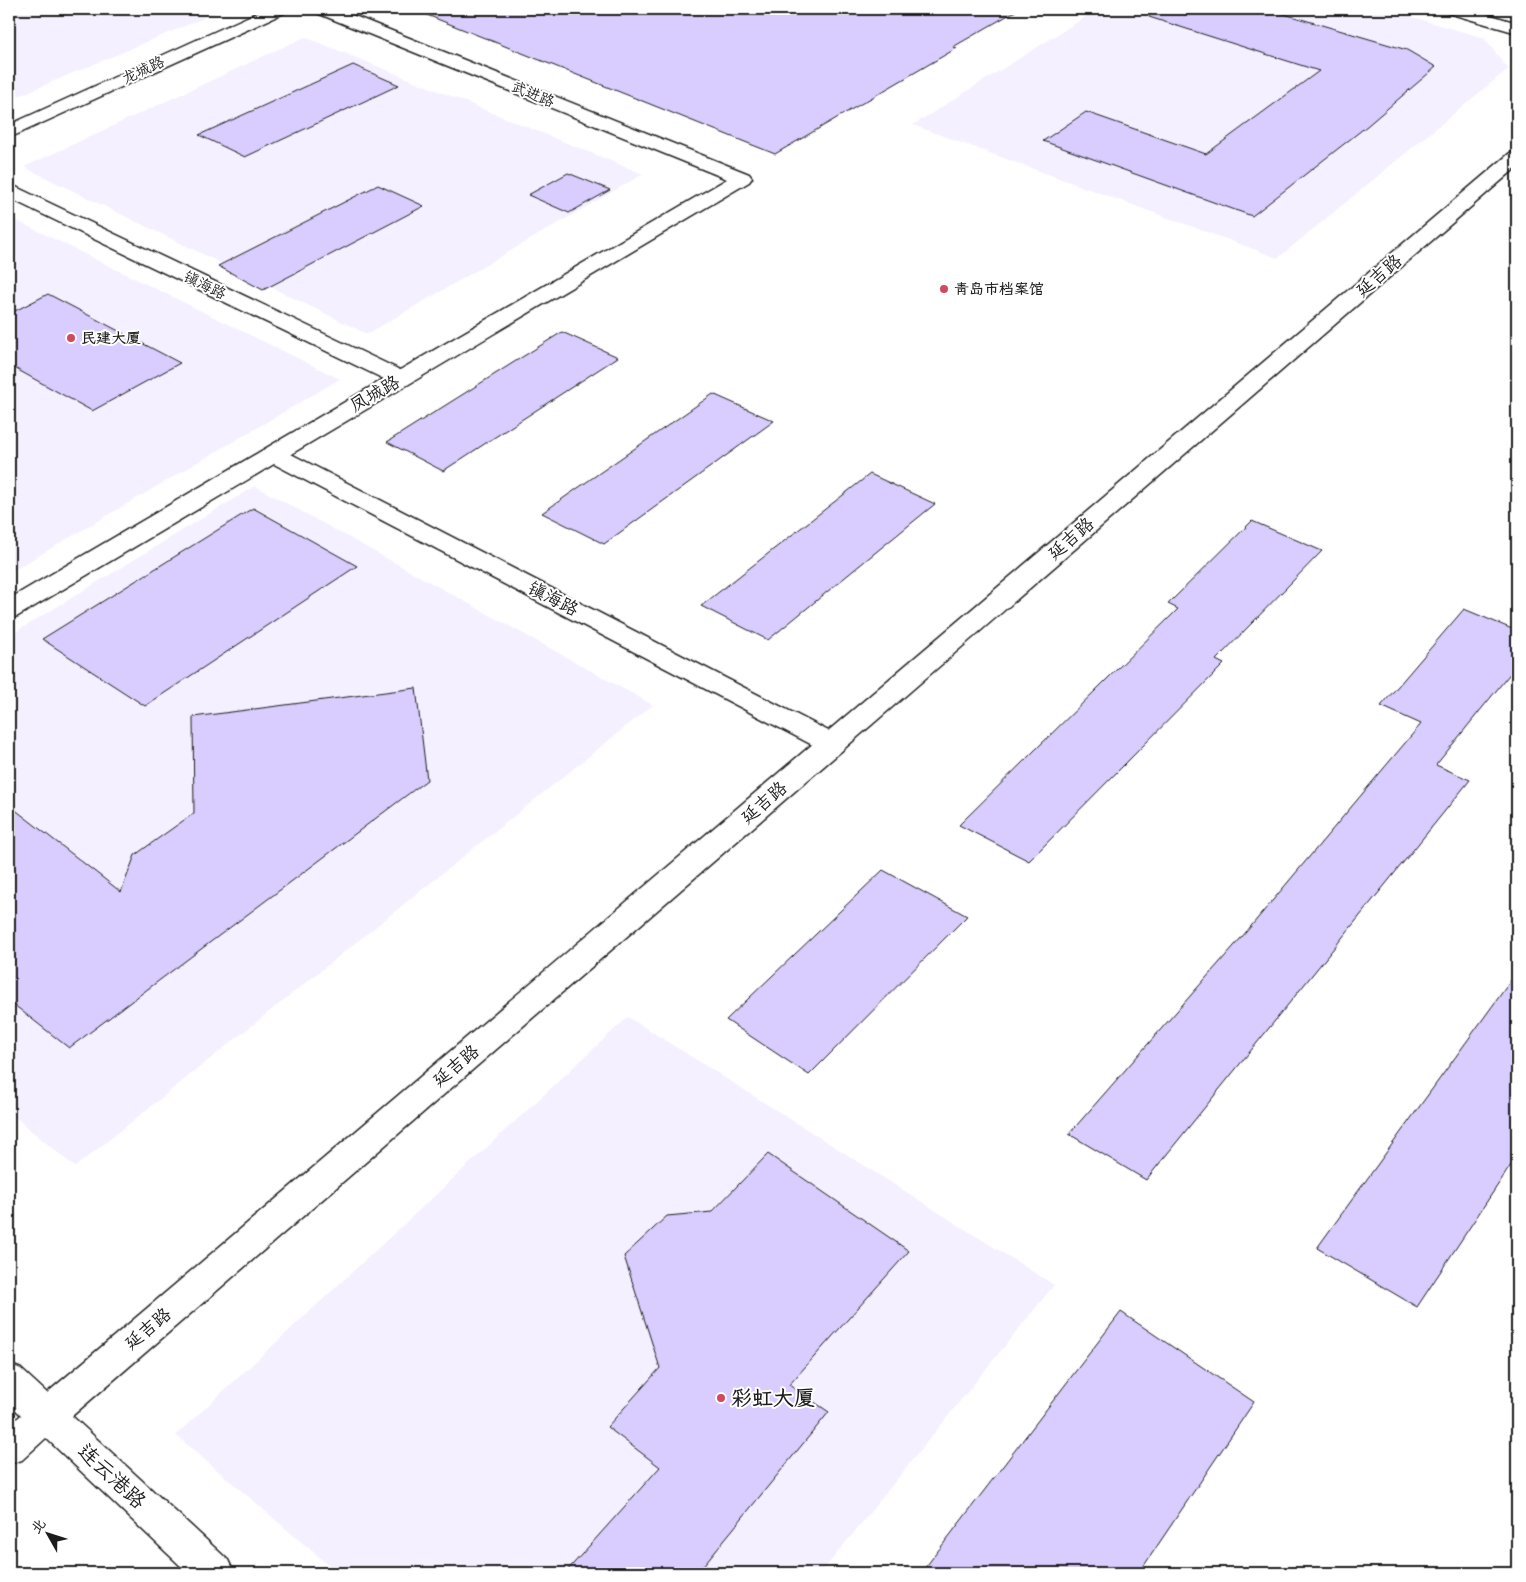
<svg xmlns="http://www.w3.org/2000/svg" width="1526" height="1582" viewBox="0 0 1526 1582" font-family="'Comic Neue','LXGW WenKai TC',sans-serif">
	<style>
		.built { fill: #f4f0ff }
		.building { fill: #d9ccff; stroke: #1c1c1c }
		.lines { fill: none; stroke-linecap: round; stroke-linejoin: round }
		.minor-casing { stroke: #1c1c1c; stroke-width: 3 }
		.secondary-casing { stroke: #1c1c1c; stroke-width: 3 }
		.minor { fill: #fff; fill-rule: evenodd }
		.secondary { fill: #fff; fill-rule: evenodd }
		.poi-dot { fill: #d1495b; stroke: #fff; stroke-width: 2 }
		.labels { text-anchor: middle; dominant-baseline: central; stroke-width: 4; stroke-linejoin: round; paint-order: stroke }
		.far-street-label { font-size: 15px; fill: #1c1c1c; stroke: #fff }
		.far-poi-label { font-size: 15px; font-weight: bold; fill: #1c1c1c; stroke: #fff; text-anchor: start }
		.street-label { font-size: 18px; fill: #1c1c1c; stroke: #fff }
		.near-poi-label { font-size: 21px; font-weight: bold; fill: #1c1c1c; stroke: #fff; text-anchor: start }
		.near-street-label { font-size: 21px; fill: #1c1c1c; stroke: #fff }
	</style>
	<rect width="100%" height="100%" fill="#fff"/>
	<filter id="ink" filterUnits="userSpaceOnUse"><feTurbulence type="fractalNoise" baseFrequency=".02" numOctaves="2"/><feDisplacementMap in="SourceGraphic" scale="10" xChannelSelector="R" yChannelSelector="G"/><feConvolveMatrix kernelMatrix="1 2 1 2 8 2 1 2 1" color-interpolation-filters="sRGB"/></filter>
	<g filter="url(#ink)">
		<g class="built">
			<path d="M 9,9 L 225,9 L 9,100 Z"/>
			<path d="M 1098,9 L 1385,9 L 1484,38 L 1508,69 L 1278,258 L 913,125 Z"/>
			<path d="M 305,37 L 643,174 L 367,334 L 24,167 Z"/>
			<path d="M 9,217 L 340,379 L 9,573 Z"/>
			<path d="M 255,486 L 653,705 L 75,1167 L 9,1112 L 9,636 Z"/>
			<path d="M 628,1017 L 1054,1285 L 821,1573 L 338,1573 L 176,1435 Z"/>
		</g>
		<g class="building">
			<path d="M 417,9 L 1019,9 L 953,47 L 957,48 L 775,154 L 417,11 Z"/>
			<path d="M 1150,9 L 1267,9 L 1407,50 L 1436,67 L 1367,126 L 1252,216 L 1043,141 L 1086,112 L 1206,154 L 1319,71 L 1149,17 Z"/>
			<path d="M 353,65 L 399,85 L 245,157 L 199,135 Z"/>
			<path d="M 568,173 L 610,190 L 569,213 L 528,195 Z"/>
			<path d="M 378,185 L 424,206 L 263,290 L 218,266 Z"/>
			<path d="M 48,294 L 180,363 L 92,411 L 9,365 L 9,314 Z"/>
			<path d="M 562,332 L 618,357 L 443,471 L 387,442 Z"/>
			<path d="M 713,394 L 774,421 L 604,544 L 542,513 Z"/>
			<path d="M 870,474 L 935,504 L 768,640 L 701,606 Z"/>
			<path d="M 253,508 L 357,566 L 145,706 L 42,639 Z"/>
			<path d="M 1252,521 L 1322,551 L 1216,660 L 1224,664 L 1029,861 L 959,825 L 1178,609 L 1168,604 Z"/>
			<path d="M 1464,609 L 1517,631 L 1517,665 L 1436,765 L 1470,780 L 1146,1180 L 1069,1134 L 1241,938 L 1421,724 L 1381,706 Z"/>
			<path d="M 416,688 L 427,780 L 69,1048 L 9,1001 L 9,805 L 121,892 L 135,855 L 194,813 L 193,717 Z"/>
			<path d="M 883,870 L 967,916 L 809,1075 L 726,1020 Z"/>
			<path d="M 1517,972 L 1517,1156 L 1417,1307 L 1317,1248 Z"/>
			<path d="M 768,1154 L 909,1251 L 789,1385 L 829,1412 L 697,1573 L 565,1573 L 660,1467 L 607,1427 L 660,1368 L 624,1256 L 667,1216 L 712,1212 Z"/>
			<path d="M 1121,1312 L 1254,1402 L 1139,1573 L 921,1573 Z"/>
		</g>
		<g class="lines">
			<g class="minor-casing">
				<g id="minor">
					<path d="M 265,9 L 287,9 L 284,13 L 9,138 L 9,125 Z"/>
					<path d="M 315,9 L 337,9 L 749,174 L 752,178 L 749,182 L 291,454 L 842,738 L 845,744 L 842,750 L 832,753 L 822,750 L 274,464 L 18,616 L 9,618 L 9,599 L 384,379 L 9,198 L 9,185 L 16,187 L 400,370 L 727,179 L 317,13 Z"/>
				</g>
			</g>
			<g class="secondary-casing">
				<g id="secondary">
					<path d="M 1445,9 L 1471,9 L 1517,23 L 1517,33 L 1448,13 Z"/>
					<path d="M 1517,151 L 1517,167 L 72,1416 L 228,1560 L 234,1573 L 188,1573 L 46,1438 L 22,1460 L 9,1464 L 9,1426 L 21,1415 L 9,1403 L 9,1364 L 21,1369 L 47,1393 L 1510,153 Z"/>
				</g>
			</g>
			<use href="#minor" class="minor"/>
			<use href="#secondary" class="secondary"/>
		</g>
	</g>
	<g class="poi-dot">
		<circle cx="944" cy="289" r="5"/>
		<circle cx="71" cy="338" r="5"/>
		<circle cx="721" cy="1398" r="5"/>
	</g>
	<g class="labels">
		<g class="far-street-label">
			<text transform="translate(143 70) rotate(-25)">龙城路</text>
			<text transform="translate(533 94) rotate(22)">武进路</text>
			<text transform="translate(205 285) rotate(26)">镇海路</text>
		</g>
		<g class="far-poi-label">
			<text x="954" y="289">青岛市档案馆</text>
			<text x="81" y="338">民建大厦</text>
		</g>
		<g class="street-label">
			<text transform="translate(1379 276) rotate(-41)">延吉路</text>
			<text transform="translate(375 394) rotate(-30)">凤城路</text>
			<text transform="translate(1071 539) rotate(-41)">延吉路</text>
			<text transform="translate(553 599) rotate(27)">镇海路</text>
			<text transform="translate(764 803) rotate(-41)">延吉路</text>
			<text transform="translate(456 1066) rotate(-40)">延吉路</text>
			<text transform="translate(148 1329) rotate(-40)">延吉路</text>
		</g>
		<g class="near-poi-label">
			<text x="731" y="1398">彩虹大厦</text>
		</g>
		<g class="near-street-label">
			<text transform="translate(112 1476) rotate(43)">连云港路</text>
		</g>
	</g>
	<rect width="1526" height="1582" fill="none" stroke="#fff" stroke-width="30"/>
	<rect x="15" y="15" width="1496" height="1552" fill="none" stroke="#1c1c1c" stroke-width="2" filter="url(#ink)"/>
	<g transform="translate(48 1534) rotate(309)" stroke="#ffffff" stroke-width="4" paint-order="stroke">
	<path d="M0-4L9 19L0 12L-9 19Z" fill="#1c1c1c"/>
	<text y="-8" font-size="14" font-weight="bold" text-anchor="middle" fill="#1c1c1c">北</text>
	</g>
</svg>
